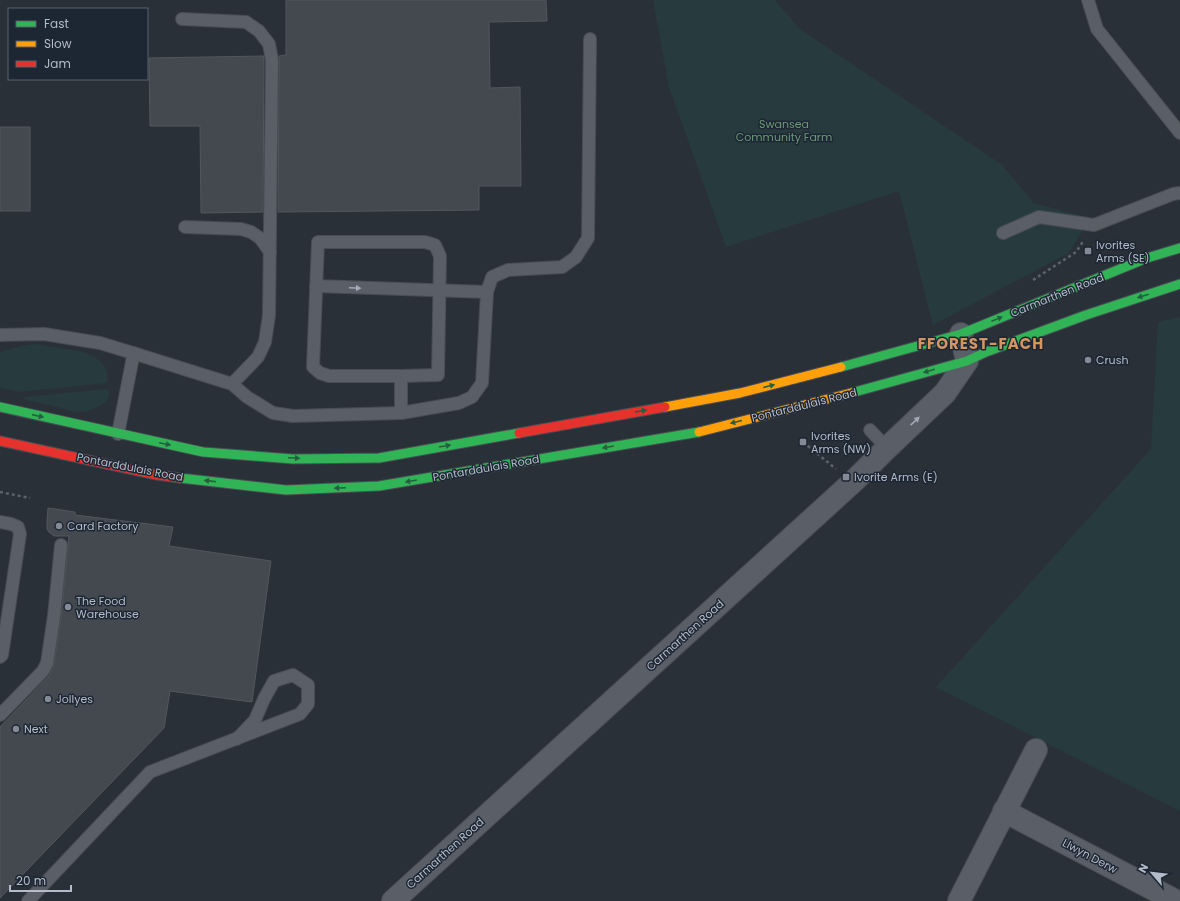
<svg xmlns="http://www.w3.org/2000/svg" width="1180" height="901" viewBox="0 0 1180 901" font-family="Poppins,sans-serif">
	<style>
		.green { fill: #273a3e }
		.building { fill: #444950; stroke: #52575f }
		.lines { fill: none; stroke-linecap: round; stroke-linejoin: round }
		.lane-casing { stroke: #484c53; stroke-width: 14 }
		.street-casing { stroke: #484c53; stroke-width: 24 }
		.fast-casing { stroke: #484c55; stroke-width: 11 }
		.slow-casing { stroke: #484c55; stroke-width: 11 }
		.jam-casing { stroke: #484c55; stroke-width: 11 }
		.path { stroke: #5d636a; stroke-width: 2.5; stroke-dasharray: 3 3; stroke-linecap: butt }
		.lane { stroke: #5a5e66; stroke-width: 12 }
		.street { stroke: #5a5e66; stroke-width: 22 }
		.fast { stroke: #30b455; stroke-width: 9 }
		.slow { stroke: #ff9f0a; stroke-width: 9 }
		.jam { stroke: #e5322d; stroke-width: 9 }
		.oneway { fill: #a2a9b5 }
		.oneway2 { fill: #255f41 }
		.poi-dot { fill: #848b96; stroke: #1d2633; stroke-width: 1.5 }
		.labels { text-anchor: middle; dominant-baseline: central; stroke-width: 3; stroke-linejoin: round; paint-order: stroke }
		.park-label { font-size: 11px; fill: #6b9a76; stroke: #1d2633 }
		.poi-label { font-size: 11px; fill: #b4bcc9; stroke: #1d2633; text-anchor: start }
		.street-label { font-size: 11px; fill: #b4bcc9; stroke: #1d2633 }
		.district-label { font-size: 15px; font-weight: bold; letter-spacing: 1px; fill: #d59563; stroke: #1d2633 }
	</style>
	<rect width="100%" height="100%" fill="#2a3038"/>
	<g class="green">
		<path d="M 653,0 L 775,0 L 801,30 L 1001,164 L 1034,203 L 1090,218 L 1069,253 L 933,325 L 899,191 L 726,247 L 669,87 Z"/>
		<path d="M 1180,317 L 1180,811 L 936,687 L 1151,449 L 1158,322 Z"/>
		<path d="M 35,344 C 48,346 60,348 73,350 C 91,354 111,360 107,383 L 19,392 L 0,388 L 0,352 L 21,346 Z"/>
		<path d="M 106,389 L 109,391 C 112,405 89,412 77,412 C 72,412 67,410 62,408 C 50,405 38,403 26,400 L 23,397 Z"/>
	</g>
	<g class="building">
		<path d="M 286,0 L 546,0 L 547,21 L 489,22 L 490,88 L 520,87 L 521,186 L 479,186 L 479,210 L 278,212 L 279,56 L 286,55 Z"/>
		<path d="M 264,56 L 264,61 L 263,212 L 201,213 L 200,126 L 150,126 L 149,58 Z"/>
		<rect x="0" y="127" width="30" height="84"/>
		<path d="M 48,508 L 75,512 L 75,515 L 173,527 L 169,546 L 271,561 L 252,702 L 170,691 L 164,728 L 0,898 L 0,727 L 50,675 L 54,664 L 61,617 L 69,536 L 54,536 L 49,532 L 47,529 L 47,521 Z"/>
	</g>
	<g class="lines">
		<g class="lane-casing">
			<g id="lane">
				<path d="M 1088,0 L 1097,29 L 1180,133"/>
				<path d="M 182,19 L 246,22 L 259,31 L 269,44 L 272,60 L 269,315 L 265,342 L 258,357 L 232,384"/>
				<path d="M 185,227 L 241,229 L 251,232 L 260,238 L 270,252"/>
				<path d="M 1003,233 L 1039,217 L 1094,225 L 1173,194 L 1180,193"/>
				<path d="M 318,242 L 425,242 L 435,245 L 440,256 L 438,375 L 401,376 L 329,376 L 320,373 L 313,367 Z"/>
				<path d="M 316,286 L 487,292"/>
				<path d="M 0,335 L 44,334 L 100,343 L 133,353 L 132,362 L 118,434"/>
				<path d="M 133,353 L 232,384 L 247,397 L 273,413 L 293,416 L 401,413 L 401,376"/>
				<path d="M 401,413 L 459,403 L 472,397 L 482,383 L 487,292 L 492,277 L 508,270 L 562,267 L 576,257 L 588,238 L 590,39"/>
				<path d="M 870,430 L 887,448"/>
				<path d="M 0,522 L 11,524 L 18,527 L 20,534 L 2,655 L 0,657"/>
				<path d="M 0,715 L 43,671 L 47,663 L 54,616 L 61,545"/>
				<path d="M 28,901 L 150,772 L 300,714 L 308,704 L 308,685 L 293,675 L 274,681 L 264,699 L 255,720 L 237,739"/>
			</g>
		</g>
		<g class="street-casing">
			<g id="street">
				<path d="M 1004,811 L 1176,901"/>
				<path d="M 393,901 L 855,480 L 887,448 L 945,393 L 967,361 L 961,334"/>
				<path d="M 959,901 L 1036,750"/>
			</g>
		</g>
		<g class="fast-casing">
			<g id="fast">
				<path d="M 841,367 L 961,334 L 1147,258 L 1180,248"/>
				<path d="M 851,393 L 967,361 L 986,352 L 1086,315 L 1180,284"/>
				<path d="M 0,407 L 203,452 L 293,459 L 379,458 L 519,433"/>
				<path d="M 180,478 L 286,490 L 379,486 L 699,432"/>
			</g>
		</g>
		<g class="slow-casing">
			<g id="slow">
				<path d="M 665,407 L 740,393 L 841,367"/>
				<path d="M 699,432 L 851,393"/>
			</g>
		</g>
		<g class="jam-casing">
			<g id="jam">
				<path d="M 519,433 L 665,407"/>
				<path d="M 0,441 L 157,475 L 180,478"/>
			</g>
		</g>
		<g class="path">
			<path d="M 1033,280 L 1076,252 L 1084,240"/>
			<path d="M 803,442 L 836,469"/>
			<path d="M 0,492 L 30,498"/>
		</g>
		<use href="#lane" class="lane"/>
		<use href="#street" class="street"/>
		<use href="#fast" class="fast"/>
		<use href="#slow" class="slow"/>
		<use href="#jam" class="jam"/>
	</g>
	<defs><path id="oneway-solid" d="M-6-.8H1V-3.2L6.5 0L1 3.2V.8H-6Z"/></defs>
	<g class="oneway">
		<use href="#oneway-solid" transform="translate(355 288) rotate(2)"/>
		<use href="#oneway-solid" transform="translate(915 421) rotate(-43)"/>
	</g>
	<g class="oneway2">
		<use href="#oneway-solid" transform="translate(1143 296) rotate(163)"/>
		<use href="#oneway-solid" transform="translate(997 319) rotate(-22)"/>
		<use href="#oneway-solid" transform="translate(929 371) rotate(164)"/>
		<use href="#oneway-solid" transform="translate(769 386) rotate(-14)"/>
		<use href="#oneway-solid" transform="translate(641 411) rotate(-10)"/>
		<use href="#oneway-solid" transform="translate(38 416) rotate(13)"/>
		<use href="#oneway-solid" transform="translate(736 422) rotate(166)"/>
		<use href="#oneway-solid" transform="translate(165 444) rotate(12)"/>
		<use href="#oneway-solid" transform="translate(445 446) rotate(-10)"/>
		<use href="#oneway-solid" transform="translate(608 447) rotate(170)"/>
		<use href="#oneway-solid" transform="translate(294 458) rotate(2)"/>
		<use href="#oneway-solid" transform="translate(210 481) rotate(-173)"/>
		<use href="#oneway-solid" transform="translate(411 481) rotate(170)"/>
		<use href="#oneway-solid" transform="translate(340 488) rotate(177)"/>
	</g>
	<g class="poi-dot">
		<rect x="1084" y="247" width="8" height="8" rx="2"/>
		<circle cx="1088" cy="360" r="4"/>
		<rect x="799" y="438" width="8" height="8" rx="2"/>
		<rect x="842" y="473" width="8" height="8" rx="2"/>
		<circle cx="59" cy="526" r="4"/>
		<circle cx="68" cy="607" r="4"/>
		<circle cx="48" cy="699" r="4"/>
		<circle cx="16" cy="729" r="4"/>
	</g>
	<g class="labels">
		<g class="park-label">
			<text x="784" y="124">Swansea<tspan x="784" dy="13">Community Farm</tspan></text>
		</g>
		<g class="poi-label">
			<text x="1096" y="245">Ivorites<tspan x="1096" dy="13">Arms (SE)</tspan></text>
			<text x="1096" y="360">Crush</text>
			<text x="811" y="436">Ivorites<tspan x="811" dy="13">Arms (NW)</tspan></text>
			<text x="854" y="477">Ivorite Arms (E)</text>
			<text x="67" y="526">Card Factory</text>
			<text x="76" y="601">The Food<tspan x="76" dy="13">Warehouse</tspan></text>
			<text x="56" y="699">Jollyes</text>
			<text x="24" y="729">Next</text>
		</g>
		<g class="street-label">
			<text transform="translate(1057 295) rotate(-22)">Carmarthen Road</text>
			<text transform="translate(804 405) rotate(-14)">Pontarddulais Road</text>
			<text transform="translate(130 467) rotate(11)">Pontarddulais Road</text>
			<text transform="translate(486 468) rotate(-10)">Pontarddulais Road</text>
			<text transform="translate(685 635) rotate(-42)">Carmarthen Road</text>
			<text transform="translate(445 853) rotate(-42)">Carmarthen Road</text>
			<text transform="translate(1090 856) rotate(28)">Llwyn Derw</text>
		</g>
		<g class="district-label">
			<text x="981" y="343">FFOREST-FACH</text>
		</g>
	</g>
	<rect x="8" y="8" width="140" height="72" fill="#1d2633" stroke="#59626f"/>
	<rect x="16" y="21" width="20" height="6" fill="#30b455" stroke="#59626f"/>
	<text x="44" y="28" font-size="12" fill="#b4bcc9">Fast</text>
	<rect x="16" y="41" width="20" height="6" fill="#ff9f0a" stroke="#59626f"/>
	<text x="44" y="48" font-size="12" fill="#b4bcc9">Slow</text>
	<rect x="16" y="61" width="20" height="6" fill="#e5322d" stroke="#59626f"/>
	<text x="44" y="68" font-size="12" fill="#b4bcc9">Jam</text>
	<g transform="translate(1152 873) rotate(298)" stroke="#1d2633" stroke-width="3" paint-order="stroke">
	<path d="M0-3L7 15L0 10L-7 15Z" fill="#b4bcc9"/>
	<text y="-6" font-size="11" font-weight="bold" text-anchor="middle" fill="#b4bcc9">N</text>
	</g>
	<path d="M10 885v6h61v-6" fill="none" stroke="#b4bcc9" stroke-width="2"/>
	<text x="16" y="885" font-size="12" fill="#b4bcc9" stroke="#1d2633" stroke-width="3" paint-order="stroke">20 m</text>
</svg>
